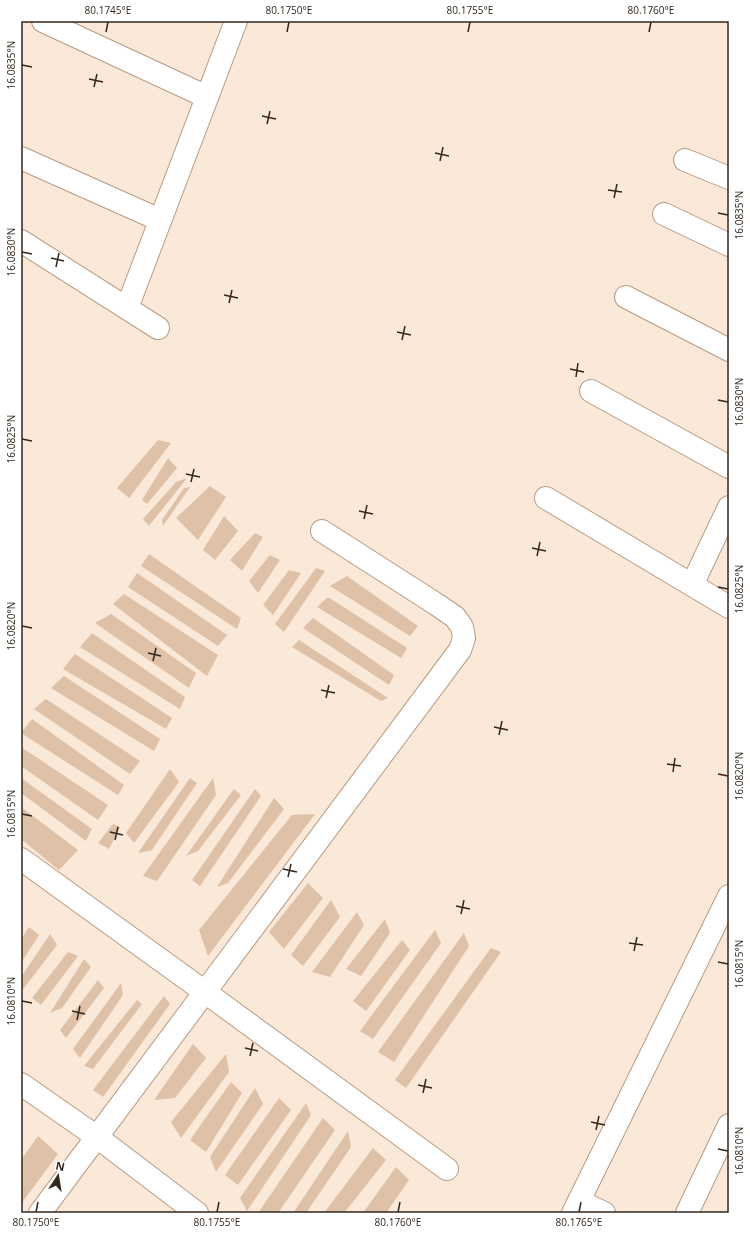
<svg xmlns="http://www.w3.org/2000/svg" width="750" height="1234" viewBox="0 0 750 1234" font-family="'Open Sans',sans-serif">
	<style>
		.building { fill: #dfc1a8 }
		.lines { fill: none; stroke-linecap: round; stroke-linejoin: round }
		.minor-casing { stroke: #b89b83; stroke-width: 24 }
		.minor { stroke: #fff; stroke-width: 22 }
		.ticks { fill: none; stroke: #32271d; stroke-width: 1.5 }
		.neatline { fill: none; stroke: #32271d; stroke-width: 1.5 }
		.ticks-label { font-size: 10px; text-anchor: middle; fill: #32271d }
	</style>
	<rect width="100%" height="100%" fill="#fae8d8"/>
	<g class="building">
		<path d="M 158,440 L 171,443 L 129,498 L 117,488 Z"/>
		<path d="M 168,458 L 177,468 L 147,504 L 142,500 Z"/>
		<path d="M 187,478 L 149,526 L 143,519 L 176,482 Z"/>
		<path d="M 210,486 L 226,497 L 198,540 L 176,518 Z"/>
		<path d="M 190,487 L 163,526 L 162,520 L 184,488 Z"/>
		<path d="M 224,516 L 238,531 L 215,560 L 203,550 Z"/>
		<path d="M 255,533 L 263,537 L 242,571 L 230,560 Z"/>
		<path d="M 149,554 L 241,618 L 237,629 L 141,566 Z"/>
		<path d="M 270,555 L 280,560 L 258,593 L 249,581 Z"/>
		<path d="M 316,568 L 325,571 L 284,632 L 275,624 Z"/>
		<path d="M 289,570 L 301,573 L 273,615 L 263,605 Z"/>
		<path d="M 137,573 L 227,635 L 218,646 L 128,587 Z"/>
		<path d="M 347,576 L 418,626 L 410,636 L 330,586 Z"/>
		<path d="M 124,594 L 218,655 L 207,676 L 113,604 Z"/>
		<path d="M 328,597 L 407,648 L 401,658 L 317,607 Z"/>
		<path d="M 111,614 L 196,673 L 189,688 L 95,623 Z"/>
		<path d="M 313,618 L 394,675 L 389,685 L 303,628 Z"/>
		<path d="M 92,633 L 185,697 L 180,709 L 80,647 Z"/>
		<path d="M 299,640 L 388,698 L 381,701 L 292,647 Z"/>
		<path d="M 75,654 L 172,718 L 166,729 L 63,669 Z"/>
		<path d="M 64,676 L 160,739 L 154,751 L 51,688 Z"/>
		<path d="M 46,699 L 140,761 L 130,774 L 34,709 Z"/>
		<path d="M 32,719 L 124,785 L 118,795 L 21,733 Z"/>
		<path d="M 21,747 L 108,805 L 98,820 L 21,766 Z"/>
		<path d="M 170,769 L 179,782 L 134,843 L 126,833 Z"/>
		<path d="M 21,778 L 92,829 L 86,841 L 21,793 Z"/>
		<path d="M 190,778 L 197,783 L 152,850 L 138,853 Z"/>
		<path d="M 213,778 L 216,795 L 157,881 L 143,876 Z"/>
		<path d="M 234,789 L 241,795 L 198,851 L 186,856 Z"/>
		<path d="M 255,789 L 261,796 L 200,886 L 192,880 Z"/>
		<path d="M 274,798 L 284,809 L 228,883 L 217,887 Z"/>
		<path d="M 21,807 L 78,850 L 59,870 L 21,839 Z"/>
		<path d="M 315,814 L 208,956 L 199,930 L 292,815 Z"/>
		<path d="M 113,824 L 120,827 L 109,849 L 98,843 Z"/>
		<path d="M 308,883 L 323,898 L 284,949 L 269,932 Z"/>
		<path d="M 331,900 L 340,917 L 303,966 L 291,955 Z"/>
		<path d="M 357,912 L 364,925 L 330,977 L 312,972 Z"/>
		<path d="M 385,919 L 390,933 L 361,976 L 346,969 Z"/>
		<path d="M 29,927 L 39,935 L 21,963 L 21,940 Z"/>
		<path d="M 435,930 L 441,943 L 373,1039 L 360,1031 Z"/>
		<path d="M 464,933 L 469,946 L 394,1062 L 378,1052 Z"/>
		<path d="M 50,934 L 57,945 L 21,992 L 21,977 Z"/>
		<path d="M 402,940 L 410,950 L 366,1011 L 353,1001 Z"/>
		<path d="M 491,948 L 501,952 L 406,1088 L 395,1080 Z"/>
		<path d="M 68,952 L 78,956 L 41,1005 L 32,998 Z"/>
		<path d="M 84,959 L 91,967 L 62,1008 L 50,1013 Z"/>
		<path d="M 98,980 L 104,988 L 66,1038 L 60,1030 Z"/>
		<path d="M 121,983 L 123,995 L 80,1058 L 73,1049 Z"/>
		<path d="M 164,996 L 170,1004 L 103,1097 L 93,1090 Z"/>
		<path d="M 137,1000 L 142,1004 L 93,1069 L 84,1066 Z"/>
		<path d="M 193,1044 L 206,1058 L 175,1098 L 154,1100 Z"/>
		<path d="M 226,1054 L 229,1072 L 181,1138 L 171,1122 Z"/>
		<path d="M 231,1082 L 242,1093 L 206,1152 L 190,1140 Z"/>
		<path d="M 255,1088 L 263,1104 L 216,1172 L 210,1157 Z"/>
		<path d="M 279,1098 L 291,1110 L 238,1185 L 225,1175 Z"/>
		<path d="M 306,1103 L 311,1115 L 247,1211 L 240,1198 Z"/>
		<path d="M 323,1118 L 335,1130 L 278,1213 L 258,1213 Z"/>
		<path d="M 348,1131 L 351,1147 L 306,1213 L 293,1213 Z"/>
		<path d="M 38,1136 L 58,1154 L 21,1204 L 21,1160 Z"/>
		<path d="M 373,1148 L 386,1160 L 344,1213 L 324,1213 Z"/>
		<path d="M 396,1167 L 409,1180 L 386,1213 L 363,1213 Z"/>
	</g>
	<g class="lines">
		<g class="minor-casing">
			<g id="minor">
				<path d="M 43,21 L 207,97"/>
				<path d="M 21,158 L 160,220"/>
				<path d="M 685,160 L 729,178"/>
				<path d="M 664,214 L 729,245"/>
				<path d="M 21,241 L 158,328"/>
				<path d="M 626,297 L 729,350"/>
				<path d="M 127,308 L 236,21"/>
				<path d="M 591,391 L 729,467"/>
				<path d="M 546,498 L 729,607"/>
				<path d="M 692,585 L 729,507"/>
				<path d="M 21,859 L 205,992 L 447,1169"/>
				<path d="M 21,1084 L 97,1137 L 197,1213"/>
				<path d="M 579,1201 L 604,1213"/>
				<path d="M 40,1213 L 460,650 L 464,638 L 462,627 L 455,617 L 436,604 L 322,531"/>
				<path d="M 573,1213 L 729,896"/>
				<path d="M 687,1213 L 729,1125"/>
			</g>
		</g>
		<use href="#minor" class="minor"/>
	</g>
	<path class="ticks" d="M 106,32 L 108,22M 287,32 L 289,22M 468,32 L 470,22M 649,32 L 651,22M 22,65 L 32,67M 89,79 L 103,82M 94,87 L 97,74M 262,116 L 276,119M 267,124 L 270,111M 435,153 L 449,156M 440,161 L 443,147M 608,190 L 622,192M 614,198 L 617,184M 718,213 L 728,215M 22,252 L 32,254M 51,258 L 64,261M 56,267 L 59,253M 224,295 L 238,298M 229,303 L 232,290M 397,332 L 411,335M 402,340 L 405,326M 570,369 L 584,372M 576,377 L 578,363M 718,400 L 728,402M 22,439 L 32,441M 186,474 L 200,477M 191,482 L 194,469M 359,511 L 373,514M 364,519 L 367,505M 532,548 L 546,551M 537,556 L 540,542M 718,587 L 728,589M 22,626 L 32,628M 148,653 L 161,656M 153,661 L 156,648M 321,690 L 335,693M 326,698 L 329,685M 494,727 L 508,730M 499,735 L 502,721M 667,764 L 681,766M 673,772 L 675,758M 718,774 L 728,776M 22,814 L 32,816M 110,832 L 123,835M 115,840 L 118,827M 283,869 L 297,872M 288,877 L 291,864M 456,906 L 470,909M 461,914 L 464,900M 629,943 L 643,945M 634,951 L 637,937M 718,962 L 728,964M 22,1001 L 32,1003M 72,1011 L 85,1014M 77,1020 L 80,1006M 245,1048 L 258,1051M 250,1056 L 253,1043M 418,1085 L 432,1088M 423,1093 L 426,1079M 591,1122 L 605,1125M 596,1130 L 599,1116M 718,1149 L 728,1151M 36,1212 L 38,1202M 217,1212 L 219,1202M 398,1212 L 400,1202M 579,1212 L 581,1202"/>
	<rect width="750" height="1234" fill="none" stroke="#ffffff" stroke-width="44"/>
	<g transform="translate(58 1176) rotate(12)" stroke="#ffffff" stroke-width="3" paint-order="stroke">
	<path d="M0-3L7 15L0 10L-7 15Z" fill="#32271d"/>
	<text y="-6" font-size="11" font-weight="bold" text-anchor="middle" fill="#32271d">N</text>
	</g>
	<rect x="22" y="22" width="706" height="1190" class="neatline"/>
	<g class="ticks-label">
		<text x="108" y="14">80.1745°E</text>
		<text x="289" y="14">80.1750°E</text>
		<text x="470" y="14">80.1755°E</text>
		<text x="651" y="14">80.1760°E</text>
		<text transform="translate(11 65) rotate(-90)" y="4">16.0835°N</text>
		<text transform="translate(739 215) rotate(-90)" y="4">16.0835°N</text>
		<text transform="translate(11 252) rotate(-90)" y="4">16.0830°N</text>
		<text transform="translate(739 402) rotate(-90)" y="4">16.0830°N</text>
		<text transform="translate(11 439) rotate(-90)" y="4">16.0825°N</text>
		<text transform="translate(739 589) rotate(-90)" y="4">16.0825°N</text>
		<text transform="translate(11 626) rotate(-90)" y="4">16.0820°N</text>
		<text transform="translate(739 776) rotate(-90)" y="4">16.0820°N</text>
		<text transform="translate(11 814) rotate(-90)" y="4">16.0815°N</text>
		<text transform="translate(739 964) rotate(-90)" y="4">16.0815°N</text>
		<text transform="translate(11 1001) rotate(-90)" y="4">16.0810°N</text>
		<text transform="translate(739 1151) rotate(-90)" y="4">16.0810°N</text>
		<text x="36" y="1226">80.1750°E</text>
		<text x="217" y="1226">80.1755°E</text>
		<text x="398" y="1226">80.1760°E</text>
		<text x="579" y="1226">80.1765°E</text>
	</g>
</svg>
